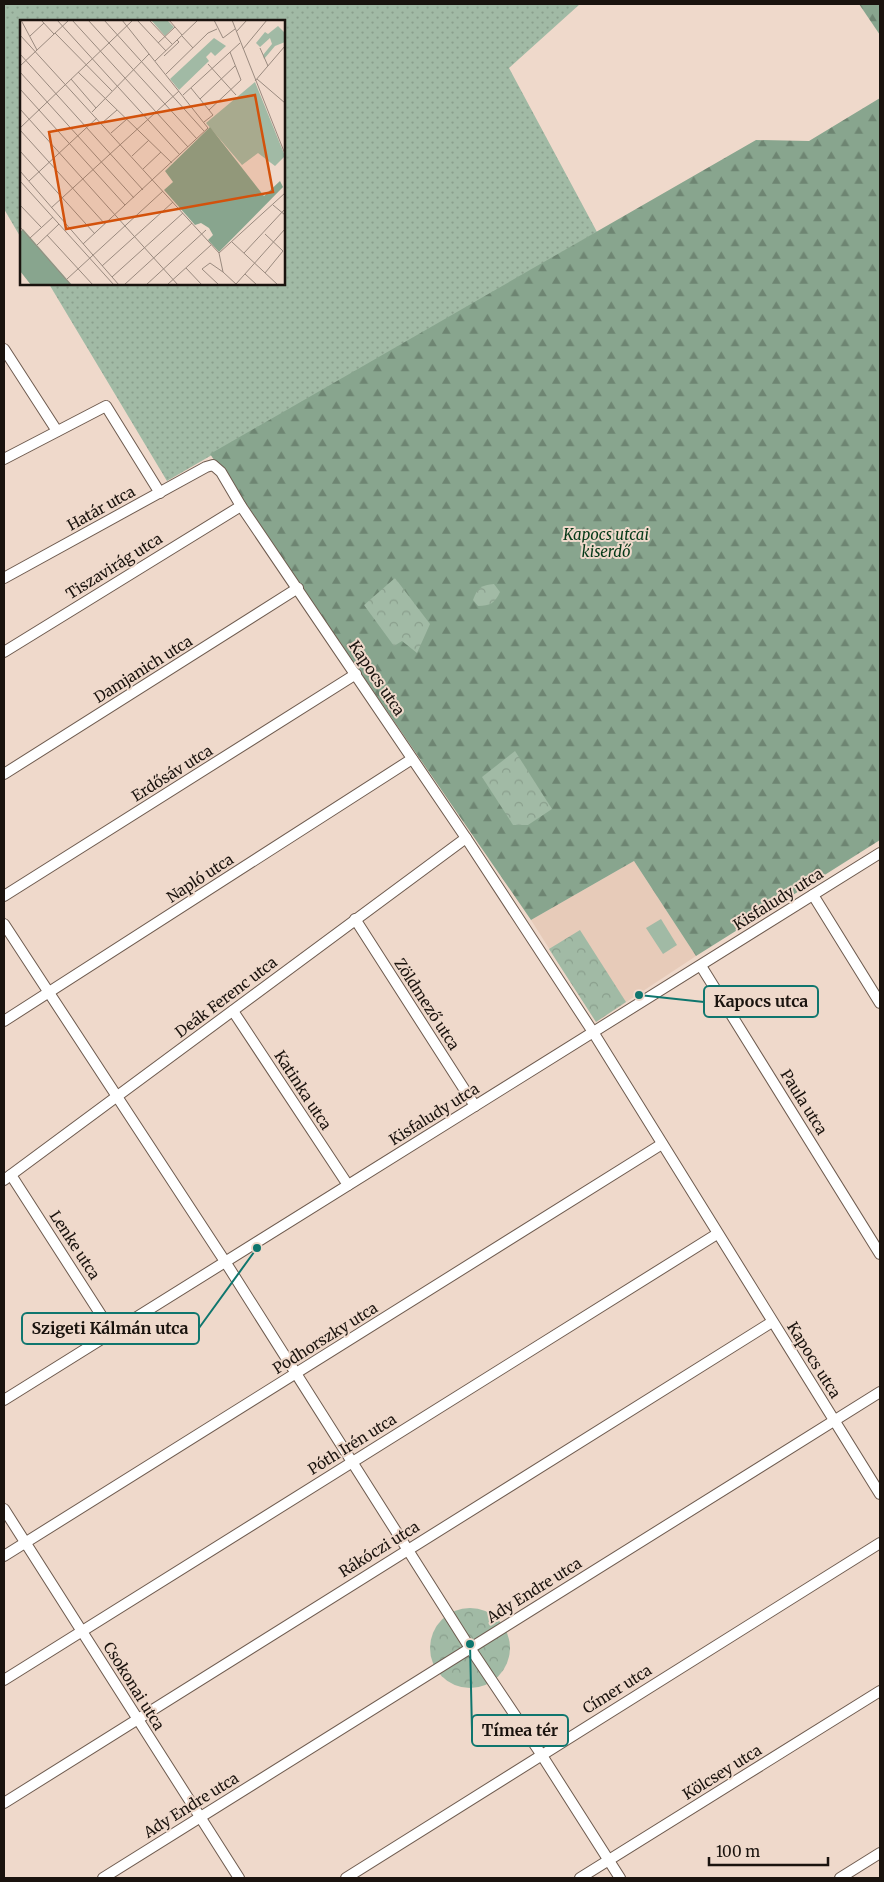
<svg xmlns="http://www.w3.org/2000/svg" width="884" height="1882" viewBox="0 0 884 1882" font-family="Merriweather,serif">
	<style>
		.built { fill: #e7cbb9 }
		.grass { fill: url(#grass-dots) }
		.forest { fill: url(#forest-firs) }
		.park { fill: url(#park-crowns) }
		.pitch { fill: #a1baa5 }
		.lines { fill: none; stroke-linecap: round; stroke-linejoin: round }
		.minor-casing { stroke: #6e5b4f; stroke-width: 12 }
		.minor { stroke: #fff; stroke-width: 10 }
		.labels { text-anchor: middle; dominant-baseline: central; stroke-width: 4; stroke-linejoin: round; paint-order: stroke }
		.street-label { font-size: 15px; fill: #1a130e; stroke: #efd9cb }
		.park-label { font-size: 15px; font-style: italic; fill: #053918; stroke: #efd9cb }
		.inset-road { fill: none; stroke: #9a8a7f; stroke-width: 1 }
		.view { fill: #d3520c; fill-opacity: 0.15; stroke: #d3520c; stroke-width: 2.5 }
		.inset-edge { fill: none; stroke: #1a130e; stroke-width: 2.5 }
		.leader { fill: none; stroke: #0f766e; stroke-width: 2 }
		.callout-dot { fill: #0f766e; stroke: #efd9cb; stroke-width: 2 }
		.callout { fill: #efd9cb; stroke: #0f766e; stroke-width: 2 }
		.callout-label { font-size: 16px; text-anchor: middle; font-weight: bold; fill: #1a130e }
	</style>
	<defs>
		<pattern id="grass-dots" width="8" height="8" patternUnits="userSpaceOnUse" patternTransform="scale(1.25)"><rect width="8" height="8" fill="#a1baa5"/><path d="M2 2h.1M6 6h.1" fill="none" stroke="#8a9f8d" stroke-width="1.8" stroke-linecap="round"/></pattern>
		<pattern id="forest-firs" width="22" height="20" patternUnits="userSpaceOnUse" patternTransform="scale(1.25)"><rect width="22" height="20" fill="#88a58e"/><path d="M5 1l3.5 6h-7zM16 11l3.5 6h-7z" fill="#6e8572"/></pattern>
		<pattern id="park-crowns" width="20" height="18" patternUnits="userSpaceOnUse" patternTransform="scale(1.25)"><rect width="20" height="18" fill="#a1baa5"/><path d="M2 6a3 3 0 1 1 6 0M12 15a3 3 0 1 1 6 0" fill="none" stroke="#8a9f8d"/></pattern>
	</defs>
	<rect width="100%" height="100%" fill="#efd9cb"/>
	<path class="built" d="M 634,861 L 696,956 L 596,1022 L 531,920 Z"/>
	<path class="grass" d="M 4,4 L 580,4 L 509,68 L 597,232 L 167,481 L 49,284 L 284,284 L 284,21 L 21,21 L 21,238 L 4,209 Z"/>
	<g class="forest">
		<path d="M 859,4 L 880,4 L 880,35 Z"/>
		<path d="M 880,98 L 880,840 L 696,956 L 634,861 L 531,920 L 210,454 L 756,140 L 809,141 Z"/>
	</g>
	<g class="park">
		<path d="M 395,578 L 430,624 L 417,653 L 402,641 L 394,646 L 364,605 Z"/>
		<path d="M 494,584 L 500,592 C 495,603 490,606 478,606 L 473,600 C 477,588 482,585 494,584 Z"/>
		<path d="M 515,751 L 552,809 L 528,825 L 513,825 L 482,777 Z"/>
		<path d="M 580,930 L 626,1002 L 596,1022 L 549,949 Z"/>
		<circle cx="470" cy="1648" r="40"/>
	</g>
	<path class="pitch" d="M 661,919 L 677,945 L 663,954 L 646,928 Z"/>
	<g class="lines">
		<g class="minor-casing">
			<g id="minor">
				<path d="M 4,349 L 57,431"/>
				<path d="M 4,459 L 106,406 L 160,493"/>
				<path d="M 4,578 L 206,467 L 213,465 L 221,472 L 241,506 L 466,838 L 593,1032 L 880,1494"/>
				<path d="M 4,652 L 241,506"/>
				<path d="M 4,774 L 298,588"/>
				<path d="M 813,895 L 880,1003"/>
				<path d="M 4,896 L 356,674"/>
				<path d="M 355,919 L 475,1106"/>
				<path d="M 4,924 L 226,1263 L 470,1648 L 541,1754 L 620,1878"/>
				<path d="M 701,966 L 880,1254"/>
				<path d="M 233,1011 L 348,1185"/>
				<path d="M 4,1021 L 412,759"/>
				<path d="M 11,1175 L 112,1332"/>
				<path d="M 4,1180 L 466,838"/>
				<path d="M 4,1400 L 880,853"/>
				<path d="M 4,1509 L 239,1878"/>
				<path d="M 4,1556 L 662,1144"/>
				<path d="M 4,1680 L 717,1234"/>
				<path d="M 4,1803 L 772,1322"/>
				<path d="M 103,1878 L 880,1392"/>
				<path d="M 346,1878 L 880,1543"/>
				<path d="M 580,1878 L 880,1691"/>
				<path d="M 840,1878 L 880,1853"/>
			</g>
		</g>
		<use href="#minor" class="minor"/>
	</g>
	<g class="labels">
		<g class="street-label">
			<text transform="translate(101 508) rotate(-29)">Határ utca</text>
			<text transform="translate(114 566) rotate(-32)">Tiszavirág utca</text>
			<text transform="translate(143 669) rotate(-32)">Damjanich utca</text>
			<text transform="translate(377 678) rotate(56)">Kapocs utca</text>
			<text transform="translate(172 773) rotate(-32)">Erdősáv utca</text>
			<text transform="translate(200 878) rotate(-33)">Napló utca</text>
			<text transform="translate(778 899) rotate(-32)">Kisfaludy utca</text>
			<text transform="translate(226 997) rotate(-37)">Deák Ferenc utca</text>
			<text transform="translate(427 1004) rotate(57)">Zöldmező utca</text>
			<text transform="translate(303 1090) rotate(57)">Katinka utca</text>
			<text transform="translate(804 1102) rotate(58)">Paula utca</text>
			<text transform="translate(434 1114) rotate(-32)">Kisfaludy utca</text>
			<text transform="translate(75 1245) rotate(57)">Lenke utca</text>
			<text transform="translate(325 1338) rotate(-32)">Podhorszky utca</text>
			<text transform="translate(814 1360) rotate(58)">Kapocs utca</text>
			<text transform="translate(352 1444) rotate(-32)">Póth Irén utca</text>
			<text transform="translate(379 1549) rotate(-32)">Rákóczi utca</text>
			<text transform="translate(534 1590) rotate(-32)">Ady Endre utca</text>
			<text transform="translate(134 1686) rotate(58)">Csokonai utca</text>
			<text transform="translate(617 1689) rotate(-32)">Címer utca</text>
			<text transform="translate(722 1772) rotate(-32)">Kölcsey utca</text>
			<text transform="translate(191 1805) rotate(-32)">Ady Endre utca</text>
		</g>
		<g class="park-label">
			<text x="606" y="534">Kapocs utcai<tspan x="606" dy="17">kiserdő</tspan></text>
		</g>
	</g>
	<g transform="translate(20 20)">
		<rect width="265" height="265" fill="#efd9cb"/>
		<path d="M 258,6 L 265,13 L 265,22 L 255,26 L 244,39 L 243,35 L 252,24 L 250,18 L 240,27 L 236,23 L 245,12 L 248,14 ZM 194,18 L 206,26 L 195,36 L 191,32 L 186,37 L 189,41 L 159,70 L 150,59 ZM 235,62 L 265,136 L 255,146 L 238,133 L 222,145 L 186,103 Z" fill="#a1baa5"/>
		<path d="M 190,107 L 244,176 L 260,161 L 263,167 L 199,232 L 188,220 L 193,215 L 189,208 L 181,203 L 175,205 L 144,170 L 153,162 L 145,151 ZM 3,209 L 52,265 L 11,265 L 0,251 L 0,212 Z" fill="#88a58e"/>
		<path d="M 131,0 L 147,0 L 154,7 L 145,16 Z" fill="#a1baa5"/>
		<path class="inset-road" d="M 1,0 L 17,30M 21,0 L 34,14M 37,0 L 160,135M 52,0 L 168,127M 68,0 L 177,119M 84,0 L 184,111M 117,0 L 146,31M 129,0 L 152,24M 149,0 L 162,15M 194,0 L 203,18 L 215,9M 212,0 L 265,134M 216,12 L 227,0M 35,13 L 92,71M 0,15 L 199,233 L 203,252 L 217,265M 10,16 L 24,3M 162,16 L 173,28M 138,23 L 155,7M 240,28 L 248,46M 223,29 L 247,0M 0,34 L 123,170M 144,36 L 159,22 L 157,20M 135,41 L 178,0M 188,44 L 216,75M 0,46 L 49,0M 0,52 L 114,178M 58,52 L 152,143M 146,54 L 188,13 L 197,9M 51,59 L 76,88M 237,59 L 265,83M 235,61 L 265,26M 171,68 L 193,95 L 184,102M 0,69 L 105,185M 163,75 L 220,23M 180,79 L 215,46M 0,89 L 158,265M 189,90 L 221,60 L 210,32M 72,92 L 129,34M 82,103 L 97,90M 0,108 L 113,0M 0,110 L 85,204M 91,113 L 107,99M 0,131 L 75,214M 112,136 L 129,120M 123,149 L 141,132M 0,151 L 99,265M 0,161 L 94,265M 9,161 L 77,98M 0,185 L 21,207M 253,185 L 265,195M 31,188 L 159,71M 0,207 L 51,265M 27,215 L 73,265M 10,218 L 33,197M 212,222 L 258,265M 63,224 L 188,108 L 102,0M 17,225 L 39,204M 199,233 L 265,173M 224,233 L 265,189M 82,246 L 153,182M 166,248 L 182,265M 245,253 L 263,231 L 245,214M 225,254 L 237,265M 92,257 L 163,193M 47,259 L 143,171M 216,264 L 265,209M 104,265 L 172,203M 126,265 L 186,210M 147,265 L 191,225M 199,265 L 182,249 L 190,243 L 203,252"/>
		<path class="view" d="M 235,75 L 253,172 L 46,209 L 29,112 Z"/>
		<rect width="265" height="265" class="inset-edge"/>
	</g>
	<path class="leader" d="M639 995L704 1002M257 1248L199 1328M470 1644L472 1731"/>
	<g class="callout-dot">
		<circle cx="639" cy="995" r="5"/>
		<circle cx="257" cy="1248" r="5"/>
		<circle cx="470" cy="1644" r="5"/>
	</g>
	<g class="callout">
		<rect x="704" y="986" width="114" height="31" rx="5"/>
		<rect x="22" y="1313" width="177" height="31" rx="5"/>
		<rect x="472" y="1715" width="96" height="31" rx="5"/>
	</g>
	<g class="callout-label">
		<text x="761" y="1007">Kapocs utca</text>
		<text x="110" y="1334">Szigeti Kálmán utca</text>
		<text x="520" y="1736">Tímea tér</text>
	</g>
	<rect width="884" height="1882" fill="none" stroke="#1a130e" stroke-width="10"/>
	<path d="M709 1857v8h119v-8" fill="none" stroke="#1a130e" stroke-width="2.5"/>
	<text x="716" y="1857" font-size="15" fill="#1a130e" stroke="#efd9cb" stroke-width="4" paint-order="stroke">100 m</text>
</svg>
